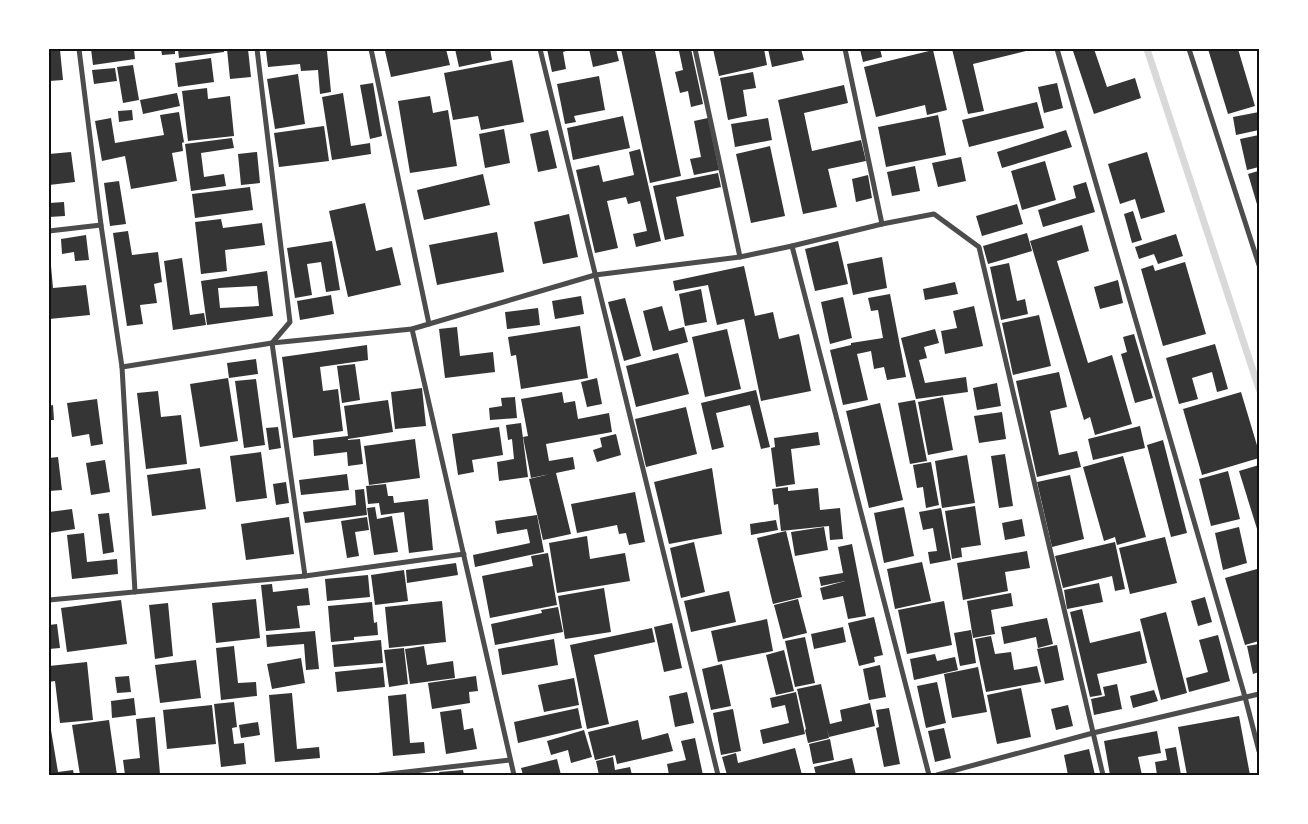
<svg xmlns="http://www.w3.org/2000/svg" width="1308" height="824" viewBox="0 0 1308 824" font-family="'Roboto Serif',serif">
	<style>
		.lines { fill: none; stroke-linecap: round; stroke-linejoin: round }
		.stream { stroke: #d9d9d9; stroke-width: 7 }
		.building { fill: #353535; fill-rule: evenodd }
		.minor { stroke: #4c4c4c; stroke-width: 5 }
		.neatline { fill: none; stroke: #111; stroke-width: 2 }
	</style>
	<rect width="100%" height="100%" fill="#fff"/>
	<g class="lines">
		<path class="stream" d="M 1147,49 L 1259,389"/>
	</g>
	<g class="building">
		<path d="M 91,49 L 134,49 L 135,59 L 93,65 Z"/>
		<path d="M 161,49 L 175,49 L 175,54 L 162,55 Z"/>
		<path d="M 178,49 L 224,49 L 224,52 L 179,58 Z"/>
		<path d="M 227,49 L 248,49 L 251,77 L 230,79 Z"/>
		<path d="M 288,49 L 320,49 L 320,51 L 327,51 L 331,92 L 320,94 L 318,70 L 301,71 L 300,64 L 268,67 L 266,51 Z"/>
		<path d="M 394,49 L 446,49 L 450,65 L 391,77 L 385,51 Z"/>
		<path d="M 455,49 L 490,49 L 492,60 L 459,67 Z"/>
		<path d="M 547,49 L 572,49 L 563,52 L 566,69 L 552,72 Z"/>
		<path d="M 589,49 L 616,49 L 619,61 L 593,67 Z"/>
		<path d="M 621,49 L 662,49 L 655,51 L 681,176 L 650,183 Z"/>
		<path d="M 686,49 L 691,49 L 703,104 L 691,107 L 688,91 L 680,93 L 675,72 L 683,70 L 679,51 Z"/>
		<path d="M 713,49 L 764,49 L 767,65 L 719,76 Z"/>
		<path d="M 768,49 L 801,49 L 804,60 L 772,67 Z"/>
		<path d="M 860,49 L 880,49 L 882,57 L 863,62 Z"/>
		<path d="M 952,49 L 1034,49 L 973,64 L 984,111 L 968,114 Z"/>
		<path d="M 1079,49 L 1094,49 L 1107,87 L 1135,78 L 1141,98 L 1094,114 L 1073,51 Z"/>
		<path d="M 1208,49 L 1238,49 L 1255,106 L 1228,114 Z"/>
		<path d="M 60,50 L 63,80 L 49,81 L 49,51 Z"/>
		<path d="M 933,50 L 947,110 L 927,115 L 925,105 L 876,117 L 864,67 Z"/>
		<path d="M 211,58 L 214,82 L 178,87 L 175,63 Z"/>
		<path d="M 512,60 L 524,122 L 481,130 L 478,116 L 453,120 L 444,73 Z"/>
		<path d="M 133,65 L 139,100 L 123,103 L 117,67 Z"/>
		<path d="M 115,68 L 117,81 L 94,84 L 92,70 Z"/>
		<path d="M 753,72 L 756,88 L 743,90 L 747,116 L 728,120 L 720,78 Z"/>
		<path d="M 298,74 L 305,124 L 275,129 L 267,79 Z"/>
		<path d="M 599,76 L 605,110 L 574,116 L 576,122 L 565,124 L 557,84 Z"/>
		<path d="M 373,83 L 382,136 L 370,139 L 360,85 Z"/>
		<path d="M 1057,83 L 1063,108 L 1044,113 L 1038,87 Z"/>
		<path d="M 844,85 L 848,103 L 804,113 L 812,151 L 861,140 L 866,161 L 828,169 L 837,207 L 803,214 L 778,100 Z"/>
		<path d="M 207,88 L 208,99 L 230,96 L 234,136 L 188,141 L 182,91 Z"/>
		<path d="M 177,93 L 180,106 L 143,114 L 140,100 Z"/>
		<path d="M 343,93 L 351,146 L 370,143 L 371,154 L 332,160 L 322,97 Z"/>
		<path d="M 430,96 L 433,113 L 448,110 L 457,166 L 410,173 L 398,101 Z"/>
		<path d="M 1037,102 L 1044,128 L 969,147 L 962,120 Z"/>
		<path d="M 132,110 L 133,120 L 119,122 L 118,111 Z"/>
		<path d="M 179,112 L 184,142 L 182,143 L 183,151 L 172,153 L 177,181 L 131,189 L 125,156 L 102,161 L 95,121 L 111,118 L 115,143 L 164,135 L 160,115 Z"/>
		<path d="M 1259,112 L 1259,130 L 1236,135 L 1233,117 Z"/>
		<path d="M 938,115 L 946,155 L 886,167 L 878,127 Z"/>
		<path d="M 623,116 L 630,148 L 573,160 L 567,128 Z"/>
		<path d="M 708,118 L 719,170 L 694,175 L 690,159 L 701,157 L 694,121 Z"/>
		<path d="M 768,118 L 772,140 L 735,147 L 731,124 Z"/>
		<path d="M 324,126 L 329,161 L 279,167 L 274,133 Z"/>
		<path d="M 504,129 L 510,163 L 485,168 L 479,134 Z"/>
		<path d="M 548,130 L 557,168 L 538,172 L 530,134 Z"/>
		<path d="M 1066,130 L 1072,147 L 1002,168 L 997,152 Z"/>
		<path d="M 1259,135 L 1259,167 L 1247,170 L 1240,139 Z"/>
		<path d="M 232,138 L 234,148 L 201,153 L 204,177 L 224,174 L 226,186 L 191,191 L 185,144 Z"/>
		<path d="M 770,146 L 785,216 L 751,223 L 736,154 Z"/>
		<path d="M 640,149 L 661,241 L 636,247 L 633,234 L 647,231 L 640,201 L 628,204 L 626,197 L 607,201 L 618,248 L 595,253 L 576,170 L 599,165 L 603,182 L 634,175 L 629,152 Z"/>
		<path d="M 71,152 L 75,182 L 49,185 L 49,154 Z"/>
		<path d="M 257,152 L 260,183 L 241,185 L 238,154 Z"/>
		<path d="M 1147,152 L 1165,212 L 1141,219 L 1135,199 L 1120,204 L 1108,164 Z"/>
		<path d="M 961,157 L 966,181 L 938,187 L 932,163 Z"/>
		<path d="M 1045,161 L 1056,200 L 1022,210 L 1011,171 Z"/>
		<path d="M 915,166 L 920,191 L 892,196 L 887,172 Z"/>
		<path d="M 1258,171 L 1259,173 L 1259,211 L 1248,174 Z"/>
		<path d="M 718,173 L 721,187 L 676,197 L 684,236 L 665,240 L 653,186 Z"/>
		<path d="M 483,174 L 490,205 L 424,220 L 417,190 Z"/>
		<path d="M 868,175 L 872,198 L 856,202 L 852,179 Z"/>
		<path d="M 119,181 L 126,224 L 110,226 L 104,183 Z"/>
		<path d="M 1086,182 L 1095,212 L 1043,227 L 1038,210 L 1076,198 L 1073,186 Z"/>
		<path d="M 250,187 L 253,210 L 195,218 L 192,194 Z"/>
		<path d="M 64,202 L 65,216 L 49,217 L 49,203 Z"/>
		<path d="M 365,203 L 376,251 L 392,247 L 401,285 L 348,297 L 329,211 Z"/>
		<path d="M 1017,204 L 1023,224 L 982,236 L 976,216 Z"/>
		<path d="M 1133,211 L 1142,240 L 1132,243 L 1124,214 Z"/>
		<path d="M 569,214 L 578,257 L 543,264 L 534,222 Z"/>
		<path d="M 221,219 L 223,228 L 262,223 L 265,245 L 225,250 L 227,271 L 201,274 L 195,222 Z"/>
		<path d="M 1082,225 L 1089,251 L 1057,261 L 1088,363 L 1112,355 L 1132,424 L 1095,435 L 1090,417 L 1084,420 L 1030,241 Z"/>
		<path d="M 128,231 L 132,255 L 158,252 L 162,282 L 154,284 L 157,303 L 140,305 L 143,324 L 127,326 L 113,233 Z"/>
		<path d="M 497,232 L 504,272 L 437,285 L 429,245 Z"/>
		<path d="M 1027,233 L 1032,251 L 988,264 L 983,246 Z"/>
		<path d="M 1176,234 L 1183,256 L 1158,264 L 1154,254 L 1139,259 L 1135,247 Z"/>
		<path d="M 86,235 L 89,260 L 75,261 L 74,252 L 62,254 L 61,239 Z"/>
		<path d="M 332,241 L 340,290 L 326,292 L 321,262 L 307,264 L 312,295 L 295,298 L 287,248 Z"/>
		<path d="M 838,241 L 848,284 L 815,291 L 805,249 Z"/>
		<path d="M 49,255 L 50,255 L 53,288 L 86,285 L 90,315 L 49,319 Z"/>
		<path d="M 882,257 L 887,288 L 853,295 L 847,264 Z"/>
		<path d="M 182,258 L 190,315 L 204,313 L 206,325 L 173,330 L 164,261 Z"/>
		<path d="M 1185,262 L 1206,334 L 1163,346 L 1141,269 L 1153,265 L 1155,271 Z"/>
		<path d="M 1009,263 L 1017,301 L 1025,299 L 1028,314 L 1001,320 L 990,267 Z"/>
		<path d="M 744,266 L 755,316 L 773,312 L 779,339 L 799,334 L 811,391 L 761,401 L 744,319 L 717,325 L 708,285 L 675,291 L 673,281 Z"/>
		<path d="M 267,271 L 273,316 L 207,325 L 201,281 ZM 257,286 L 259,306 L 220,308 L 218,288 Z"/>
		<path d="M 1118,280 L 1123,303 L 1100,309 L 1094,287 Z"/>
		<path d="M 955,282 L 958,294 L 925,300 L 923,289 Z"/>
		<path d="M 701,289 L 707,322 L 685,326 L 679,294 Z"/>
		<path d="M 890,294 L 906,377 L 887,380 L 884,367 L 874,369 L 871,351 L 857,354 L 868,400 L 843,405 L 830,350 L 851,345 L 851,343 L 883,338 L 878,310 L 871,311 L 868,298 Z"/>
		<path d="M 331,295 L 334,314 L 300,320 L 297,301 Z"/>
		<path d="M 581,296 L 584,314 L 555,319 L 552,301 Z"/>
		<path d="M 843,297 L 852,338 L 830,344 L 821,302 Z"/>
		<path d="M 625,298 L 641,356 L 624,361 L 608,302 Z"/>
		<path d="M 662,306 L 669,331 L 684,327 L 688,342 L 653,351 L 643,311 Z"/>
		<path d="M 974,306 L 983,346 L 945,354 L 941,331 L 957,328 L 953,311 Z"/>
		<path d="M 538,308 L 540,325 L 507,329 L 505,312 Z"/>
		<path d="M 1039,315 L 1051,366 L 1013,375 L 1002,323 Z"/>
		<path d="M 580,326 L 588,378 L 521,389 L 516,355 L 511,356 L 508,337 Z"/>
		<path d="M 457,327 L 460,356 L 493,352 L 495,372 L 445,378 L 439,329 Z"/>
		<path d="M 727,329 L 741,389 L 705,397 L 692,337 Z"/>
		<path d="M 935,329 L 939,343 L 924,347 L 927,358 L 919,360 L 925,383 L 966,377 L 968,392 L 916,399 L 901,338 Z"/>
		<path d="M 1134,334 L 1153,398 L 1135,403 L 1121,354 L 1127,352 L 1123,337 Z"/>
		<path d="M 1215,344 L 1228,389 L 1217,392 L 1212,372 L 1192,378 L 1198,399 L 1179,404 L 1166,358 Z"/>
		<path d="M 367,345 L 368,360 L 320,367 L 323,391 L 338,389 L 343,431 L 293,438 L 282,357 Z"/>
		<path d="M 678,353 L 689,394 L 636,407 L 626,366 Z"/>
		<path d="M 256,359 L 258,374 L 229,378 L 227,363 Z"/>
		<path d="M 355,364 L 360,400 L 342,403 L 337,366 Z"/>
		<path d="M 1059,372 L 1067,407 L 1050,411 L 1059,455 L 1077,451 L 1081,467 L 1037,477 L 1016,381 Z"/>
		<path d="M 228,378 L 238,441 L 200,447 L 190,384 Z"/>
		<path d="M 597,378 L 602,404 L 587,407 L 581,382 Z"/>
		<path d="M 256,379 L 265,445 L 244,448 L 235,381 Z"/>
		<path d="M 997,383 L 1001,406 L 977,410 L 973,388 Z"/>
		<path d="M 422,388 L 426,426 L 395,429 L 391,392 Z"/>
		<path d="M 756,390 L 770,447 L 761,449 L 750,405 L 716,413 L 724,447 L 712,450 L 701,403 Z"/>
		<path d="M 158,391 L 161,417 L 181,415 L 187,464 L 146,469 L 137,393 Z"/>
		<path d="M 562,392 L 564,403 L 575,401 L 578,419 L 609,413 L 612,432 L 546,444 L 549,461 L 573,457 L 575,469 L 556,473 L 571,534 L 543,540 L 529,479 L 550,474 L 531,478 L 523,437 L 528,436 L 521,399 Z"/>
		<path d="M 1241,392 L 1259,452 L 1259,458 L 1202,475 L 1183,409 Z"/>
		<path d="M 515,397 L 517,418 L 490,420 L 489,408 L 502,406 L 501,398 Z"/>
		<path d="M 943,397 L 953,450 L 928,455 L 918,402 Z"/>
		<path d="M 97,399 L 103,444 L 91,446 L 89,434 L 72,437 L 67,403 Z"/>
		<path d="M 388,400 L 393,432 L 348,439 L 348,440 L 360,439 L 363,464 L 348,466 L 347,452 L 314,456 L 313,440 L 348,436 L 344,406 Z"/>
		<path d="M 915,400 L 927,461 L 910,464 L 898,403 Z"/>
		<path d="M 880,403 L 903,500 L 869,508 L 846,411 Z"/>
		<path d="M 53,405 L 54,420 L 49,420 L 49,406 Z"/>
		<path d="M 686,407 L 697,454 L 646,467 L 635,419 Z"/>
		<path d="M 1002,412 L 1006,439 L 979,443 L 974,416 Z"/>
		<path d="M 521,423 L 528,477 L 499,481 L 497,462 L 514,459 L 512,439 L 508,440 L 506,425 Z"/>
		<path d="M 1140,426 L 1145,448 L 1093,460 L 1088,439 Z"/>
		<path d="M 278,427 L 281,448 L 269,450 L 266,428 Z"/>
		<path d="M 499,427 L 503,455 L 472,460 L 474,472 L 458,475 L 452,434 Z"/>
		<path d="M 818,432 L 820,445 L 791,449 L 795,484 L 776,487 L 771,448 L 775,447 L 774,438 Z"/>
		<path d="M 616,434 L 621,455 L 597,462 L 593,450 L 602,447 L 600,438 Z"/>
		<path d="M 415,439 L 420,478 L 369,485 L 364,446 Z"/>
		<path d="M 1163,440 L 1187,533 L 1171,537 L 1147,445 Z"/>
		<path d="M 261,452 L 267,498 L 236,502 L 230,456 Z"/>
		<path d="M 1005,454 L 1013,506 L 999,508 L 991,456 Z"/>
		<path d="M 967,455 L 975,503 L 942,508 L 935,461 Z"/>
		<path d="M 1123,456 L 1146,537 L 1117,545 L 1115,537 L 1104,541 L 1083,467 Z"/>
		<path d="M 58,457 L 62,490 L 49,491 L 49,458 Z"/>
		<path d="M 105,460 L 110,492 L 91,495 L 86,463 Z"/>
		<path d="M 931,462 L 939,505 L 926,508 L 923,487 L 917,488 L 913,465 Z"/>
		<path d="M 1259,465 L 1259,531 L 1258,532 L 1239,471 Z"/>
		<path d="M 200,468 L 206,509 L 152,516 L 147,475 Z"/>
		<path d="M 712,468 L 722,534 L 669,544 L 654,482 Z"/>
		<path d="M 1228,471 L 1240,519 L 1211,526 L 1199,479 Z"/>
		<path d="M 347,474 L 349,490 L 301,495 L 299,480 Z"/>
		<path d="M 1070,475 L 1084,539 L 1052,547 L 1037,482 Z"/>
		<path d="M 286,482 L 289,503 L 276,505 L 273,484 Z"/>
		<path d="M 386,484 L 388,496 L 393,496 L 394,503 L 428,499 L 433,550 L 409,553 L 404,512 L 381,515 L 379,503 L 368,504 L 366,486 Z"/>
		<path d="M 788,487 L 788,491 L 818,488 L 820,510 L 840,508 L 843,539 L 830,540 L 829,526 L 781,531 L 778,504 L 774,505 L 772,489 Z"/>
		<path d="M 364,489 L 367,515 L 305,523 L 303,512 L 356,505 L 355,490 Z"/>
		<path d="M 635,492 L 645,542 L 629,545 L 626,533 L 619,534 L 617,525 L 577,533 L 571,504 Z"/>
		<path d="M 975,506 L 981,545 L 961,548 L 962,557 L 952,559 L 945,511 Z"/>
		<path d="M 375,507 L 377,519 L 392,516 L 398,552 L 374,555 L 367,508 Z"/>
		<path d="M 904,507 L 914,556 L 884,563 L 874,513 Z"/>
		<path d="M 941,508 L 951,560 L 930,564 L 928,552 L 937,551 L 933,528 L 923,530 L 919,512 Z"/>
		<path d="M 72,509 L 75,529 L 49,533 L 49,512 Z"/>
		<path d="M 109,513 L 114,552 L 103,554 L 98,514 Z"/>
		<path d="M 537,515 L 544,552 L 475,567 L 473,555 L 530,543 L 527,529 L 497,534 L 495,521 Z"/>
		<path d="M 289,517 L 294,554 L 246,560 L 241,524 Z"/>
		<path d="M 367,517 L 369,530 L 355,532 L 359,556 L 347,558 L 341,521 Z"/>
		<path d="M 1022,519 L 1025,536 L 1005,540 L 1002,523 Z"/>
		<path d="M 776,520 L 778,530 L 751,535 L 750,524 Z"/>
		<path d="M 824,527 L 828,550 L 795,556 L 791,532 Z"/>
		<path d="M 1239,527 L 1247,563 L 1223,570 L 1215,533 Z"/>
		<path d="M 786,531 L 802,597 L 773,604 L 757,538 Z"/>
		<path d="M 84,533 L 87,562 L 117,559 L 118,574 L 72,579 L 67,535 Z"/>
		<path d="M 587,536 L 590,559 L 625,553 L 630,581 L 557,593 L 549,543 Z"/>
		<path d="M 1165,537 L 1177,583 L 1130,594 L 1119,548 Z"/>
		<path d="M 694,542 L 705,592 L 681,598 L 670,548 Z"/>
		<path d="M 1115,542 L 1125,589 L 1115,591 L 1112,576 L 1063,588 L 1055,556 Z"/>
		<path d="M 852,544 L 866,616 L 848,619 L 843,596 L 823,600 L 820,588 L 845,581 L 821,586 L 819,577 L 843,573 L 838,547 Z"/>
		<path d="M 1027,551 L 1030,568 L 1005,572 L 1008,591 L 963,600 L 957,563 Z"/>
		<path d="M 548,553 L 557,605 L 490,618 L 482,576 L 533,566 L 531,556 Z"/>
		<path d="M 922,562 L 931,601 L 895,609 L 887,569 Z"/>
		<path d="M 456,563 L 458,575 L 407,583 L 406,570 Z"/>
		<path d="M 1257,569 L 1259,576 L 1259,641 L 1245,645 L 1225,578 Z"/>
		<path d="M 404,570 L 408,601 L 375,605 L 371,575 Z"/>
		<path d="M 368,575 L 370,597 L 327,601 L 325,579 Z"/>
		<path d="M 1099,583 L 1103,602 L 1067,609 L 1064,590 Z"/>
		<path d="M 272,584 L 273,592 L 308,588 L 310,605 L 297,606 L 300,628 L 266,631 L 261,585 Z"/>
		<path d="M 604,588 L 611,632 L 565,639 L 558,596 Z"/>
		<path d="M 729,591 L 736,622 L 691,632 L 684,601 Z"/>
		<path d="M 1011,593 L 1013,606 L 991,610 L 995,634 L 973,638 L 967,601 Z"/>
		<path d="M 1205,597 L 1212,622 L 1198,626 L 1191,601 Z"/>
		<path d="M 256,599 L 260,638 L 216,643 L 212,603 Z"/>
		<path d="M 798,599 L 807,633 L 783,639 L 774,605 Z"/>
		<path d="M 121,600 L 127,644 L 67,652 L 61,608 Z"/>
		<path d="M 442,601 L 446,642 L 389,648 L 385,607 Z"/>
		<path d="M 944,601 L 952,645 L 907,654 L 898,610 Z"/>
		<path d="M 372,602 L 374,623 L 377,622 L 378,635 L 354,637 L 354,640 L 331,642 L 328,606 Z"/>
		<path d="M 168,603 L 173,656 L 155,659 L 149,605 Z"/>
		<path d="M 558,607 L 563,632 L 495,645 L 491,624 L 542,613 L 541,610 Z"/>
		<path d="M 1082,609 L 1090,643 L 1140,631 L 1147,663 L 1097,674 L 1102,695 L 1090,697 L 1070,612 Z"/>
		<path d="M 1166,612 L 1187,693 L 1161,700 L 1140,619 Z"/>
		<path d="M 874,617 L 883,655 L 874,657 L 875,662 L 859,666 L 848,623 Z"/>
		<path d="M 1047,618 L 1053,644 L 1038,648 L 1036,637 L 1004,644 L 1001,627 Z"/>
		<path d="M 767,619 L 773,651 L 718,662 L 711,631 Z"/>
		<path d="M 672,623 L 682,668 L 664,672 L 654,627 Z"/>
		<path d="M 57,624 L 60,648 L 49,649 L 49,625 Z"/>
		<path d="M 843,627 L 846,642 L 814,649 L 811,634 Z"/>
		<path d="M 652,628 L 655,642 L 594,655 L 609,724 L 587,729 L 570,645 Z"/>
		<path d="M 971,630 L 976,663 L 960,666 L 954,633 Z"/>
		<path d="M 315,631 L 319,669 L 306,670 L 304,644 L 267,647 L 266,635 Z"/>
		<path d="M 1218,635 L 1230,681 L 1189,692 L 1186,678 L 1208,672 L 1199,640 Z"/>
		<path d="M 991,636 L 995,654 L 1011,652 L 1014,670 L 1037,666 L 1041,682 L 986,692 L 975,639 Z"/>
		<path d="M 805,637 L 815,683 L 795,687 L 785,641 Z"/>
		<path d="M 554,639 L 558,665 L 502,675 L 498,649 Z"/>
		<path d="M 381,640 L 383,663 L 334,667 L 332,645 Z"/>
		<path d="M 1259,644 L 1259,672 L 1253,674 L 1247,646 Z"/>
		<path d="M 1057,645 L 1064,680 L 1045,684 L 1037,649 Z"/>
		<path d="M 234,646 L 238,683 L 256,682 L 257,696 L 221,700 L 216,648 Z"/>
		<path d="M 424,646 L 427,665 L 453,661 L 455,678 L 410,684 L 405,649 Z"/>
		<path d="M 404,648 L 408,684 L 389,687 L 384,650 Z"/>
		<path d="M 784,650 L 794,691 L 776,695 L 766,655 Z"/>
		<path d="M 935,654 L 937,661 L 955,657 L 958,670 L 914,680 L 910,659 Z"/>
		<path d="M 301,658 L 305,683 L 272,689 L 267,664 Z"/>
		<path d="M 196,660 L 201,698 L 160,703 L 155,665 Z"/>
		<path d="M 87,662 L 93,720 L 60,723 L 55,681 L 49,682 L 49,666 Z"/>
		<path d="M 722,664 L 731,706 L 711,710 L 702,669 Z"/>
		<path d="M 880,665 L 886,697 L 869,700 L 863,669 Z"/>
		<path d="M 383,667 L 385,687 L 337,692 L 335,672 Z"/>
		<path d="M 978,667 L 987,712 L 952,718 L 944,674 Z"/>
		<path d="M 129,676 L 131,692 L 117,693 L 115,677 Z"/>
		<path d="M 476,676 L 478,691 L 469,692 L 470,703 L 432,709 L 428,683 Z"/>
		<path d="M 574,678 L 579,705 L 544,712 L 538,685 Z"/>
		<path d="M 937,682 L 946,723 L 926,728 L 917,686 Z"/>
		<path d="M 821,684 L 830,724 L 842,721 L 840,710 L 870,703 L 875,726 L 829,737 L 827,729 L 829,738 L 808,743 L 805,730 L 806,729 L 797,689 Z"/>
		<path d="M 1117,684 L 1122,709 L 1094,715 L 1091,699 L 1105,696 L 1103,687 Z"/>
		<path d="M 1021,688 L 1031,737 L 997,744 L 987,695 Z"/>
		<path d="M 1154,690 L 1158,701 L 1133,708 L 1130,696 Z"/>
		<path d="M 687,692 L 694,723 L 675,727 L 669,696 Z"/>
		<path d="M 796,692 L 805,734 L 763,744 L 760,730 L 789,723 L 785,705 L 772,708 L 770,698 Z"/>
		<path d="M 292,693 L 297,749 L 319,747 L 320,758 L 275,762 L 269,695 Z"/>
		<path d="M 406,694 L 410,743 L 424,742 L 425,753 L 393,756 L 388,696 Z"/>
		<path d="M 134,698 L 136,715 L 112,718 L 111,701 Z"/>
		<path d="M 234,702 L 237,727 L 232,728 L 234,744 L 244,743 L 246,764 L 221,767 L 214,704 Z"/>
		<path d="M 212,705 L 216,744 L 167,749 L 163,710 Z"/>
		<path d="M 1068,705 L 1073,726 L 1056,730 L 1051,709 Z"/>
		<path d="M 578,708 L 582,728 L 518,743 L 514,722 Z"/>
		<path d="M 889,708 L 900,764 L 884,767 L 876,728 L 879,727 L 876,710 Z"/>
		<path d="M 461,709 L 464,730 L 473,728 L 477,749 L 446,754 L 440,712 Z"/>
		<path d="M 733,709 L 741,751 L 721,755 L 713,713 Z"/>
		<path d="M 1239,716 L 1250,775 L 1187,775 L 1178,727 Z"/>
		<path d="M 155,717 L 160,774 L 125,775 L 123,760 L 140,758 L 136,719 Z"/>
		<path d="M 109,720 L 117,775 L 80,775 L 72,725 Z"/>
		<path d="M 638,720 L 642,740 L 668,733 L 673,751 L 617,764 L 615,755 L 595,760 L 588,732 Z"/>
		<path d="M 258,722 L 260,735 L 241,738 L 239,725 Z"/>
		<path d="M 49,724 L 50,724 L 58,772 L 73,770 L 74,775 L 49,775 Z"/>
		<path d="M 944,728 L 951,758 L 935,762 L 928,731 Z"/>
		<path d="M 584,730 L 592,757 L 571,763 L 568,750 L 551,755 L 547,741 Z"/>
		<path d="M 1157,731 L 1161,753 L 1138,757 L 1142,775 L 1110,775 L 1104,741 Z"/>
		<path d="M 695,738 L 703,775 L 669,775 L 667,764 L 686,760 L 681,741 Z"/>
		<path d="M 830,739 L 834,760 L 813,764 L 809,744 Z"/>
		<path d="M 1176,747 L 1181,775 L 1157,775 L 1155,762 L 1167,760 L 1165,749 Z"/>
		<path d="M 795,748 L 802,775 L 727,775 L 722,757 L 736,753 L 738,763 Z"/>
		<path d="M 1089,749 L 1095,775 L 1068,775 L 1064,755 Z"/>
		<path d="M 613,757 L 615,770 L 630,767 L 632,775 L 599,775 L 596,761 Z"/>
		<path d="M 852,758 L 856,775 L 816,775 L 814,767 Z"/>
		<path d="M 557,759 L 561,775 L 523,775 L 521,768 Z"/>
		<path d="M 463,770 L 464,775 L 440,775 L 439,772 Z"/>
	</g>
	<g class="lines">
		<g class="minor">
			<path d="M 79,49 L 101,225 L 122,367 L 135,592"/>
			<path d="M 257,49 L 290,322 L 272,343 L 305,576"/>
			<path d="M 371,49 L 429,324"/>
			<path d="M 540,49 L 718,775"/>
			<path d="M 695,49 L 740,257"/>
			<path d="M 845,49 L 882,224"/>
			<path d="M 1057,49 L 1245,697 L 1259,751"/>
			<path d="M 1189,49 L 1259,265"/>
			<path d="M 49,231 L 101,225"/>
			<path d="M 792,246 L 929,775"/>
			<path d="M 412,329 L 514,775"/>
			<path d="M 122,367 L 272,343 L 412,329 L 595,275 L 740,257 L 792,246 L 882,224 L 934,214 L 979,247 L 1103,775"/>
			<path d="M 49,600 L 305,576 L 464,554"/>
			<path d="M 380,775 L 510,760"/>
			<path d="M 937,775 L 1093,733 L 1259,694"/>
		</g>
	</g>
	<rect width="1308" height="824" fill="none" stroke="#ffffff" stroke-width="100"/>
	<rect x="50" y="50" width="1208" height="724" class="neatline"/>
</svg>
